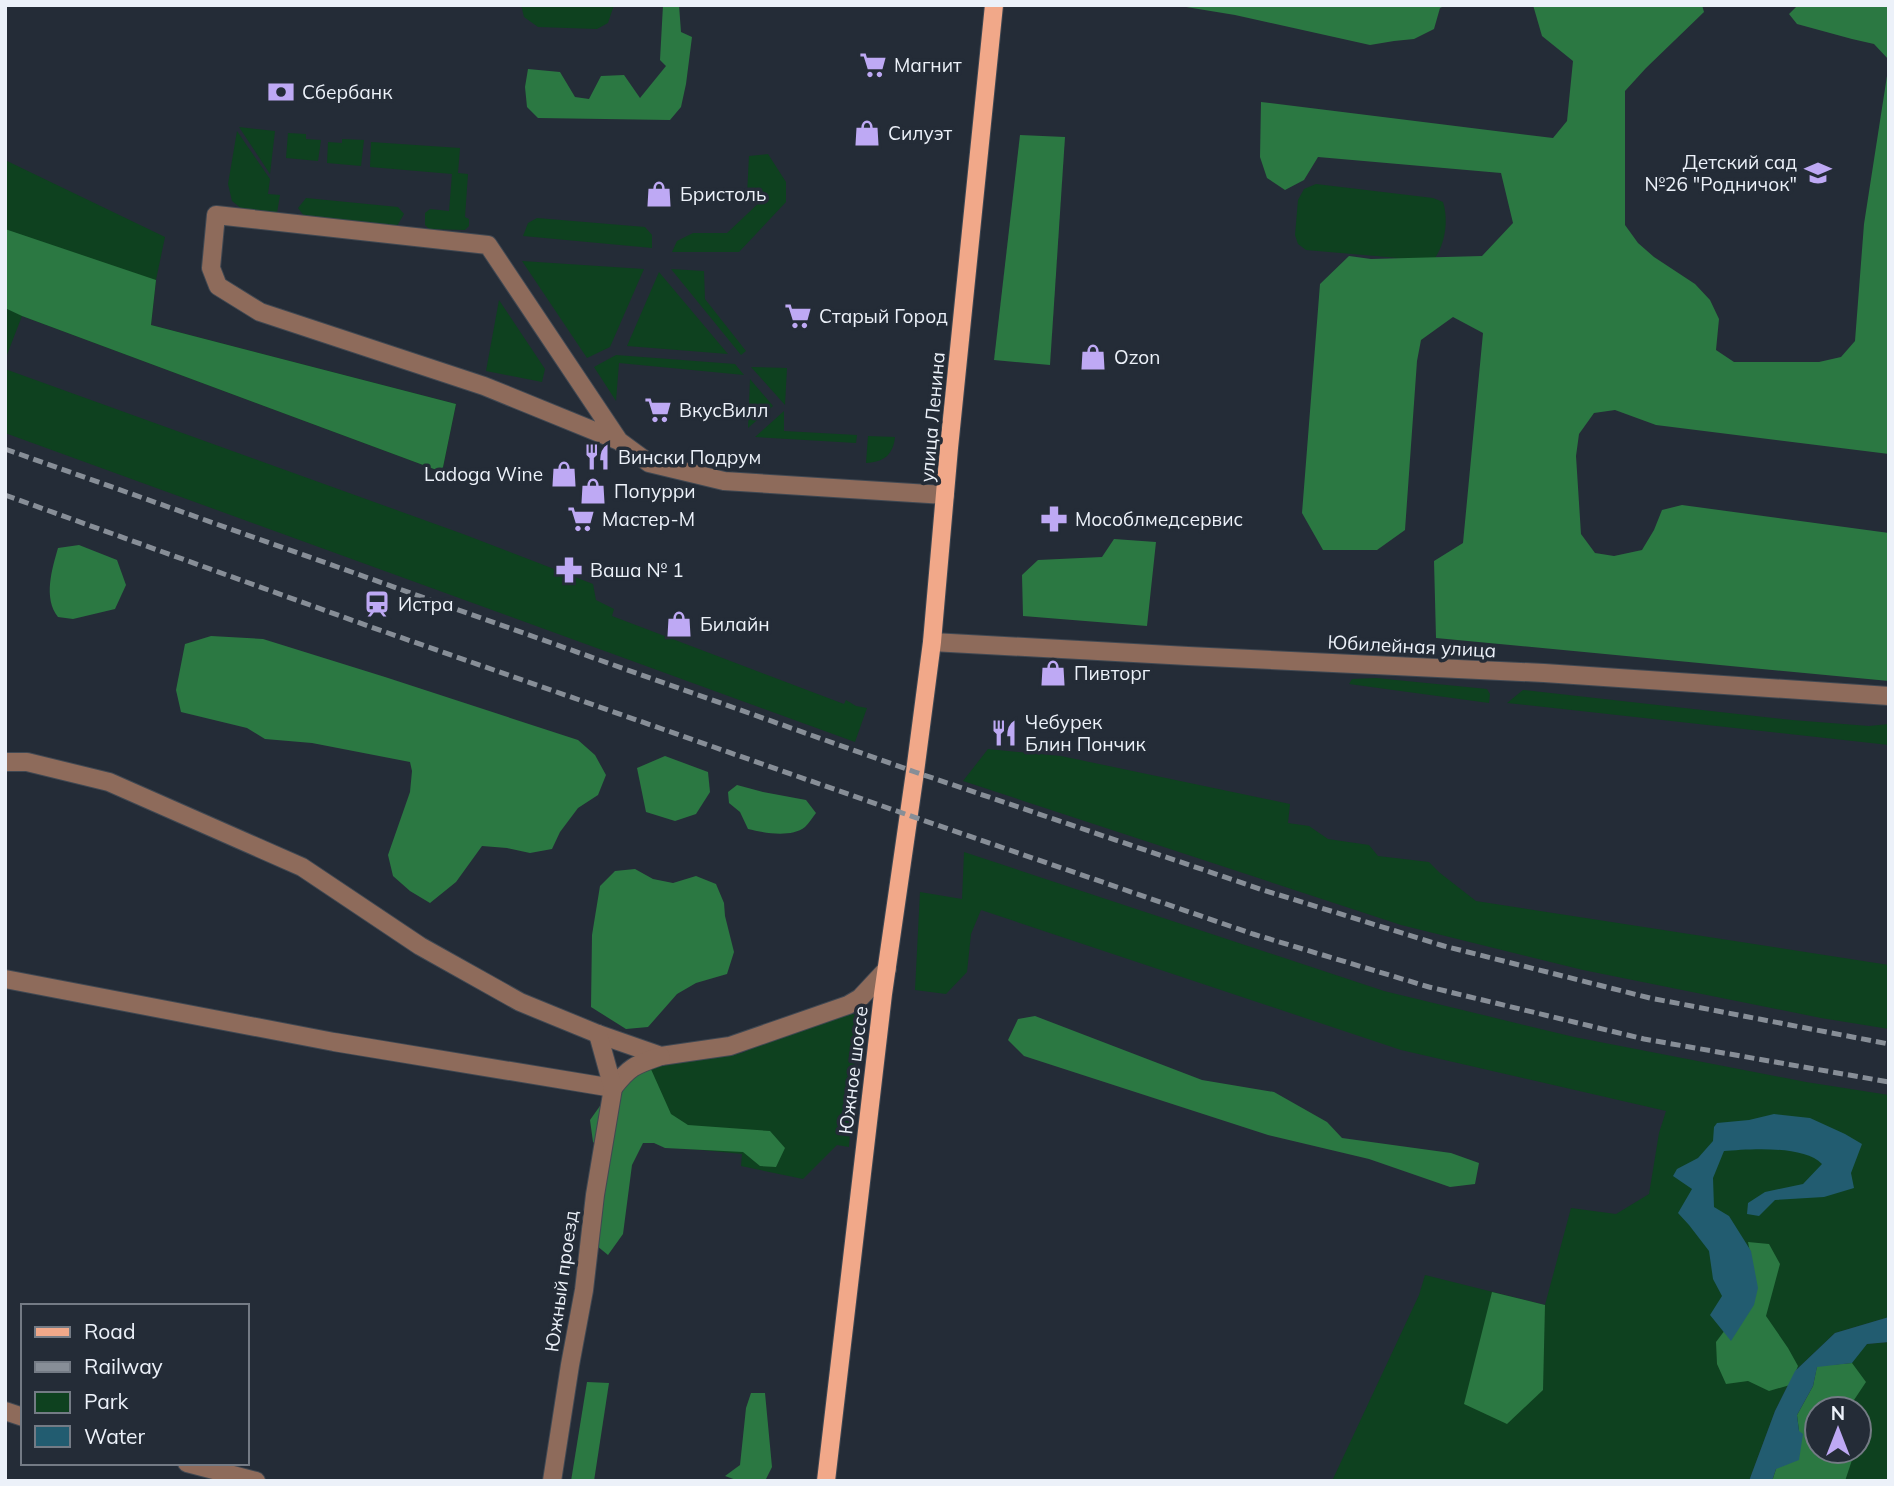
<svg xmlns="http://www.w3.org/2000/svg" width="1894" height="1486" viewBox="0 0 1894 1486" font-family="Mulish,sans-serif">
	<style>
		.green { fill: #0e411f; fill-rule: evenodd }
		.forest { fill: #2b7842 }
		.water { fill: #225c70 }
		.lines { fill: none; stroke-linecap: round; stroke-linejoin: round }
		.minor-casing { stroke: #404852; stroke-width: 20 }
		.major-casing { stroke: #404852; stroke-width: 20 }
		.minor { stroke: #8e6b5b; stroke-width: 18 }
		.major { stroke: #f1a889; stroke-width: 18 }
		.rail { stroke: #878e97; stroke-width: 5; stroke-dasharray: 10 5; stroke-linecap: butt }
		.labels { text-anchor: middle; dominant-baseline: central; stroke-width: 7; stroke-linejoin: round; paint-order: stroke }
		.poi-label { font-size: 19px; fill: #ecf1f9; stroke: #242c37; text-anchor: start }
		.street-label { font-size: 19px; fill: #ecf1f9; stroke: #242c37 }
	</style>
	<rect width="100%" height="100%" fill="#242c37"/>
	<g class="green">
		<path d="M 521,5 L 614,5 L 608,23 L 597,29 L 538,27 L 524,17 Z"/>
		<path d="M 239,127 L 275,131 L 270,174 Z"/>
		<path d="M 237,131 L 270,179 L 268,194 L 280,195 L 277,213 L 242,209 L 232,201 L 228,184 Z"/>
		<path d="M 288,133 L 306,134 L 306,139 L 321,140 L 318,161 L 286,158 Z"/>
		<path d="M 342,139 L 364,140 L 361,166 L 327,163 L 328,142 L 342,143 Z"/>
		<path d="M 371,142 L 460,148 L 458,173 L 468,174 L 465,217 L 469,219 L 469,226 L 465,230 L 429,229 L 425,225 L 425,213 L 430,209 L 449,211 L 452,174 L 370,167 Z"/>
		<path d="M 768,154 L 786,182 L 786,202 L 739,252 L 672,252 L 677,241 L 693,233 L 727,233 L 764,198 L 747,195 L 749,156 Z"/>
		<path d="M 5,160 L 165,237 L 156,280 L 151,325 L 456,404 L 442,472 L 22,316 L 5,360 Z"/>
		<path d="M 1316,184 L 1433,198 L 1443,202 C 1449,221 1445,245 1433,261 L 1306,250 L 1298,244 L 1295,235 L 1298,200 L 1304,189 Z"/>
		<path d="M 306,198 L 398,207 L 404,214 L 397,226 L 304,216 L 298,208 Z"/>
		<path d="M 537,218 L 645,227 L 652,235 L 652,248 L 523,236 L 528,223 Z"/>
		<path d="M 522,261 L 644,269 L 610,347 L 587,358 Z"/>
		<path d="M 671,269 L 704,271 L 705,299 L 746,351 L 741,355 Z"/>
		<path d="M 659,272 L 728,354 L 627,346 Z"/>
		<path d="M 499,300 L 545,369 L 542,382 L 486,371 Z"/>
		<path d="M 616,355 L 735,364 L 744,375 L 619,363 L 616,401 L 594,367 Z"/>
		<path d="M 751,367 L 787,368 L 785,405 Z"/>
		<path d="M 5,369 L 463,534 L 593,584 L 596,600 L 614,609 L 612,616 L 844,704 L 846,700 L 856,706 L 867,708 L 855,742 L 5,433 Z"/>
		<path d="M 750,379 L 773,406 L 748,428 Z"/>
		<path d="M 784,411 L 784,431 L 857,435 L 856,443 L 755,437 Z"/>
		<path d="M 868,436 L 895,437 C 893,455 884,462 866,463 Z"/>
		<path d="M 1376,678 L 1487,689 L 1490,694 L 1489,703 L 1349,684 L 1352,679 Z"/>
		<path d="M 1523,690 L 1792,720 L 1869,726 L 1889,724 L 1889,745 L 1507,703 Z"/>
		<path d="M 988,749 L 1061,756 L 1290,804 L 1288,823 L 1309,826 L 1328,839 L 1369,845 L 1378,856 L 1429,862 L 1440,873 L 1476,901 L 1889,965 L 1889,1029 L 1821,1018 L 1583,970 L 1401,925 L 963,781 Z"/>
		<path d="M 964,852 L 1384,991 L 1574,1037 L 1806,1082 L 1889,1095 L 1889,1317 L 1835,1333 L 1795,1371 L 1775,1411 L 1749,1481 L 1332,1481 L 1419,1295 L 1425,1275 L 1545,1305 L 1571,1208 L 1616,1214 L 1649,1194 L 1659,1133 L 1666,1111 L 1401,1050 L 981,910 L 971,934 L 967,972 L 946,994 L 915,990 L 920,892 L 962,899 Z"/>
		<path d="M 835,1011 L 858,1015 L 849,1147 L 837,1145 L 803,1179 L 741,1166 L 742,1154 L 661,1146 L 637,1074 L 667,1063 L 742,1053 L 810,1019 Z"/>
		<path d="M 1889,1342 L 1889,1481 L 1772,1481 L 1797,1415 L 1867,1344 ZM 1817,1409 L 1859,1409 L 1859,1451 L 1817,1451 Z"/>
	</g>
	<g class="forest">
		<path d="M 663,5 L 679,5 L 681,32 L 692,37 L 686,84 L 681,107 L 670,120 L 538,118 L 527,107 L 525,87 L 528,69 L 560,72 L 575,97 L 589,99 L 601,76 L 624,75 L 640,98 L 666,66 L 660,60 Z"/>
		<path d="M 1174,5 L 1446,5 L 1440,8 L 1434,29 L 1414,39 L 1394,41 L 1370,45 L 1235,15 Z"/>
		<path d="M 1533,5 L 1702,5 L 1704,12 L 1646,68 L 1625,91 L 1625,225 L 1638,243 L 1654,257 L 1695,284 L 1710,300 L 1719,319 L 1716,350 L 1734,362 L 1819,362 L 1841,357 L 1855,341 L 1864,224 L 1889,63 L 1889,454 L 1656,425 L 1615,410 L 1594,413 L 1579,434 L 1576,456 L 1581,534 L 1595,553 L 1614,556 L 1642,550 L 1654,530 L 1662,510 L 1682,505 L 1889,533 L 1889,681 L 1436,638 L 1434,561 L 1463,543 L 1483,333 L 1453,317 L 1421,340 L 1417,361 L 1405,530 L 1377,550 L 1323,550 L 1302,513 L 1320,284 L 1349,256 L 1371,259 L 1482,256 L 1513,223 L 1501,173 L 1318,157 L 1304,180 L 1285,190 L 1267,178 L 1260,157 L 1261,102 L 1553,138 L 1567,121 L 1573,61 L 1542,36 Z"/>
		<path d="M 1798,5 L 1889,5 L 1889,60 L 1874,44 L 1852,39 L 1797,24 L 1789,14 Z"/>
		<path d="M 1020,135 L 1065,137 L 1050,365 L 994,360 Z"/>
		<path d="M 5,229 L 156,280 L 151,325 L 456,404 L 442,472 L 22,316 L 5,308 Z"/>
		<path d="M 1114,539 L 1156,542 L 1147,626 L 1023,616 L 1022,575 L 1038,560 L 1102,557 Z"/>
		<path d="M 79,545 L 117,560 L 126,585 L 115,609 L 73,619 L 58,617 C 43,598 52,569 58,548 Z"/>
		<path d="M 211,636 L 263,639 L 385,677 L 578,740 L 595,755 L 606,775 L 598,795 L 578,808 L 560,832 L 552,849 L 530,853 L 507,848 L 482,846 L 456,882 L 430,903 L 410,891 L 393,876 L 388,855 L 410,792 L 412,771 L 410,762 L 312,743 L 265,739 L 247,728 L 181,712 L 176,690 L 185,644 Z"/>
		<path d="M 665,756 L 708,772 L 710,792 L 696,814 L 675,821 L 646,812 L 637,768 Z"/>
		<path d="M 737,785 L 763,792 L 806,800 L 816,813 C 813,817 809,823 805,827 C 791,838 764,833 748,829 L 740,812 L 729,803 L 728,792 Z"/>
		<path d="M 635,869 L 653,879 L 673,883 L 696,876 L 716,884 L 724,903 L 725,916 L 734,952 L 727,974 L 696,983 L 677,994 L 648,1027 L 626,1029 L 591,1007 L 592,935 L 600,886 L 615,871 Z"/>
		<path d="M 1035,1016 L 1202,1080 L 1274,1092 L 1327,1122 L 1342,1138 L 1451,1153 L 1479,1163 L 1475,1184 L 1450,1187 L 1369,1159 L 1268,1135 L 1024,1056 L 1008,1040 L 1018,1019 Z"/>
		<path d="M 629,1065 L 650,1067 L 671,1114 L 688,1125 L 770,1131 L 785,1148 L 776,1167 L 760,1166 L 743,1152 L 665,1148 L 654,1143 L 643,1143 L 632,1165 L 623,1234 L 608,1255 L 591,1241 L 603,1151 L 593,1142 L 590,1120 Z"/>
		<path d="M 1748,1242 L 1769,1244 L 1780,1264 L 1766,1316 L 1788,1348 L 1798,1366 L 1790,1385 L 1769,1391 L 1748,1381 L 1726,1384 L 1717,1364 L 1716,1342 L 1731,1322 L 1752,1263 Z"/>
		<path d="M 1492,1292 L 1545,1305 L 1543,1390 L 1507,1424 L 1464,1404 Z"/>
		<path d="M 1852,1363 L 1866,1382 L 1848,1409 L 1817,1409 L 1817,1451 L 1855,1451 L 1845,1481 L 1772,1481 L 1776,1469 L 1799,1431 L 1797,1415 L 1813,1386 L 1817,1366 Z"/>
		<path d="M 587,1382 L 609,1383 L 594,1481 L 571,1481 Z"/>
		<path d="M 751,1393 L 765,1393 L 772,1467 L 765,1481 L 739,1481 L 725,1476 L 740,1465 L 746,1408 Z"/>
	</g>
	<g class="water">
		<path d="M 1774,1114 L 1810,1118 L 1845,1134 L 1862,1144 L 1851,1173 L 1854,1188 L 1824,1197 L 1775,1200 L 1759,1216 L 1747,1214 L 1748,1203 L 1765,1192 L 1803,1184 L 1822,1164 C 1804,1145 1749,1149 1724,1151 L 1713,1178 L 1714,1207 L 1729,1216 L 1751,1251 L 1758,1288 L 1754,1305 L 1731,1341 L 1710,1315 L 1722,1296 L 1713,1279 L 1709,1251 L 1689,1225 L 1678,1213 L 1692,1189 L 1673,1176 L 1677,1169 L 1698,1158 L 1713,1141 L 1714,1127 L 1717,1123 L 1749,1120 Z"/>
		<path d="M 1889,1317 L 1889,1342 L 1867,1344 L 1852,1363 L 1817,1367 L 1813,1386 L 1797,1415 L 1799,1431 L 1803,1434 L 1799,1460 L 1776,1469 L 1772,1481 L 1749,1481 L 1775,1411 L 1795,1371 L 1835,1333 Z"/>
	</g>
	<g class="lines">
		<g class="minor-casing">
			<g id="minor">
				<path d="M 619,441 L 484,386 L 260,312 L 218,286 L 211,268 L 216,215 L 488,245 L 619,441 L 649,463 L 724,481 L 945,495"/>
				<path d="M 932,642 L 1188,656 L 1544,673 L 1889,696"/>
				<path d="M 5,762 L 27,762 L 109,782 L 302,867 L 420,946 L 520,1002 L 598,1034 L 661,1056 L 730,1046 L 848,1005 L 860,998 L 887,969"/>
				<path d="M 5,979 L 334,1042 L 613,1088 C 630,1066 635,1065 661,1056"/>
				<path d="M 5,1411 L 23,1417"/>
				<path d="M 187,1463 L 256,1481"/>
				<path d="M 552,1481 L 570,1365 L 584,1290 L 595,1195 L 613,1088 L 598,1034"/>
			</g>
		</g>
		<g class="major-casing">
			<path id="major" d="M 826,1481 L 883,994 L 915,772 L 932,642 L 949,448 L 994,5"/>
		</g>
		<use href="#minor" class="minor"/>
		<use href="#major" class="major"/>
		<g class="rail">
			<path d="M 5,449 L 915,772 L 1263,890 L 1444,946 L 1650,998 L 1889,1044"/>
			<path d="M 5,495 L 371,627 L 908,815 L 1253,934 L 1429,987 L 1644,1039 L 1889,1082"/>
		</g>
	</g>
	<defs>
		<g id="supermarket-bare" transform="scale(2.1)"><path d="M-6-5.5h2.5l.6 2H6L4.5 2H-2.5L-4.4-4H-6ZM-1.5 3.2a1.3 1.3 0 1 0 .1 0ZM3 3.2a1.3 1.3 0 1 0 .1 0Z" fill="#bea9f4" stroke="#242c37" stroke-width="2.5" paint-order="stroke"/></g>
		<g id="bank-bare" transform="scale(2.1)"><path d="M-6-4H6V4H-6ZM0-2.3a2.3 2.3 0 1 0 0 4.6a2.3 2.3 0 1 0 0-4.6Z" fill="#bea9f4" stroke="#242c37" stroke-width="2.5" paint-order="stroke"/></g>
		<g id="shop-bare" transform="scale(2.1)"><path d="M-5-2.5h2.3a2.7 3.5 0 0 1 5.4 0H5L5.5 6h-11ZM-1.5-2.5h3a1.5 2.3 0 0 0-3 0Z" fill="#bea9f4" stroke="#242c37" stroke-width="2.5" paint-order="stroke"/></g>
		<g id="school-bare" transform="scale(2.1)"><path d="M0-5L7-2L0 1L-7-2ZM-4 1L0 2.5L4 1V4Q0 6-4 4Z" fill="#bea9f4" stroke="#242c37" stroke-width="2.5" paint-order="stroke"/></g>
		<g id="restaurant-bare" transform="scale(2.1)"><path d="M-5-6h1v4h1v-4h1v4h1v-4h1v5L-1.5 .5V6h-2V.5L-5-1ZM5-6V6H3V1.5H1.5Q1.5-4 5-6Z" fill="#bea9f4" stroke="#242c37" stroke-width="2.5" paint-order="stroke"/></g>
		<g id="pharmacy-bare" transform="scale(2.1)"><path d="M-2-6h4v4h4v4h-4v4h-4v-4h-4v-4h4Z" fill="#bea9f4" stroke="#242c37" stroke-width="2.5" paint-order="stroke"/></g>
		<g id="station-bare" transform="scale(2.1)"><path d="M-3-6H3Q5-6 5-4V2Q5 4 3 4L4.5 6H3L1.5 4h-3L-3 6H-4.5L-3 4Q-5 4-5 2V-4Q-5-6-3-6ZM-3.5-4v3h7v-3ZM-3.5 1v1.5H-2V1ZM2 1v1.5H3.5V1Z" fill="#bea9f4" stroke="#242c37" stroke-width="2.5" paint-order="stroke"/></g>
	</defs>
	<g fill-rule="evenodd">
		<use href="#supermarket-bare" x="873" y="65"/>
		<use href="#bank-bare" x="281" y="92"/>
		<use href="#shop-bare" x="867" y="133"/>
		<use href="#school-bare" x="1818" y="173"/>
		<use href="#shop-bare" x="659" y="194"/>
		<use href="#supermarket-bare" x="798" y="316"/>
		<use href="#shop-bare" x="1093" y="357"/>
		<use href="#supermarket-bare" x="658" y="410"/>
		<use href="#restaurant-bare" x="597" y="457"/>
		<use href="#shop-bare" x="564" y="474"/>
		<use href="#shop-bare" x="593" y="491"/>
		<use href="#supermarket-bare" x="581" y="519"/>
		<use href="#pharmacy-bare" x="1054" y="519"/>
		<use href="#pharmacy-bare" x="569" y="570"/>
		<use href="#station-bare" x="377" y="604"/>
		<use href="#shop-bare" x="679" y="624"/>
		<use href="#shop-bare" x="1053" y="673"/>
		<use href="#restaurant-bare" x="1004" y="733"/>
	</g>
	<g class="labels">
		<g class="poi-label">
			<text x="894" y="65">Магнит</text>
			<text x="302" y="92">Сбербанк</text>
			<text x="888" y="133">Силуэт</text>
			<text x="1797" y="162" text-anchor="end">Детский сад<tspan x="1797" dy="22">№26 "Родничок"</tspan></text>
			<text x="680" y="194">Бристоль</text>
			<text x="819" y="316">Старый Город</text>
			<text x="1114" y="357">Ozon</text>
			<text x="679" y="410">ВкусВилл</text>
			<text x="618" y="457">Вински Подрум</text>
			<text x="543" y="474" text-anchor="end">Ladoga Wine</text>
			<text x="614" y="491">Попурри</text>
			<text x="602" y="519">Мастер-М</text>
			<text x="1075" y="519">Мособлмедсервис</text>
			<text x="590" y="570">Ваша № 1</text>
			<text x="398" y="604">Истра</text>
			<text x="700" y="624">Билайн</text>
			<text x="1074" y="673">Пивторг</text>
			<text x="1025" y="722">Чебурек<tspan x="1025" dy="22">Блин Пончик</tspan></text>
		</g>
		<g class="street-label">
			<text transform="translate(932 417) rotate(-85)">улица Ленина</text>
			<text transform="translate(1412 646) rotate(3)">Юбилейная улица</text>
			<text transform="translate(853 1070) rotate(-83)">Южное шоссе</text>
			<text transform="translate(561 1281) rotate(-82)">Южный проезд</text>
		</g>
	</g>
	<rect width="1894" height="1486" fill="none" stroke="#ecf1f9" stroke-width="14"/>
	<rect x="21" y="1304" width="228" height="161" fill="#242c37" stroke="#747b85" stroke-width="2"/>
	<rect x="35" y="1327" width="35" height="10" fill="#f1a889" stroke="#747b85" stroke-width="2"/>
	<text x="84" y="1339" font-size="21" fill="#ecf1f9">Road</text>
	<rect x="35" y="1362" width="35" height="10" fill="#878e97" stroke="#747b85" stroke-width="2"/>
	<text x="84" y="1374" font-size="21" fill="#ecf1f9">Railway</text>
	<rect x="35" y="1392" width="35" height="21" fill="#0e411f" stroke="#747b85" stroke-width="2"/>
	<text x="84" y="1409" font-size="21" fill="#ecf1f9">Park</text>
	<rect x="35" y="1426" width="35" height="21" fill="#225c70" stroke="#747b85" stroke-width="2"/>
	<text x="84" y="1444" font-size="21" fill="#ecf1f9">Water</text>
	<g transform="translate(1838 1430)"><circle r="33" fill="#242c37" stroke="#747b85" stroke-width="2"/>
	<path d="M0-5L12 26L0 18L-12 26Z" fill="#bea9f4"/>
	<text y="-10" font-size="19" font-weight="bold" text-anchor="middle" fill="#ecf1f9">N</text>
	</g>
</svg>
